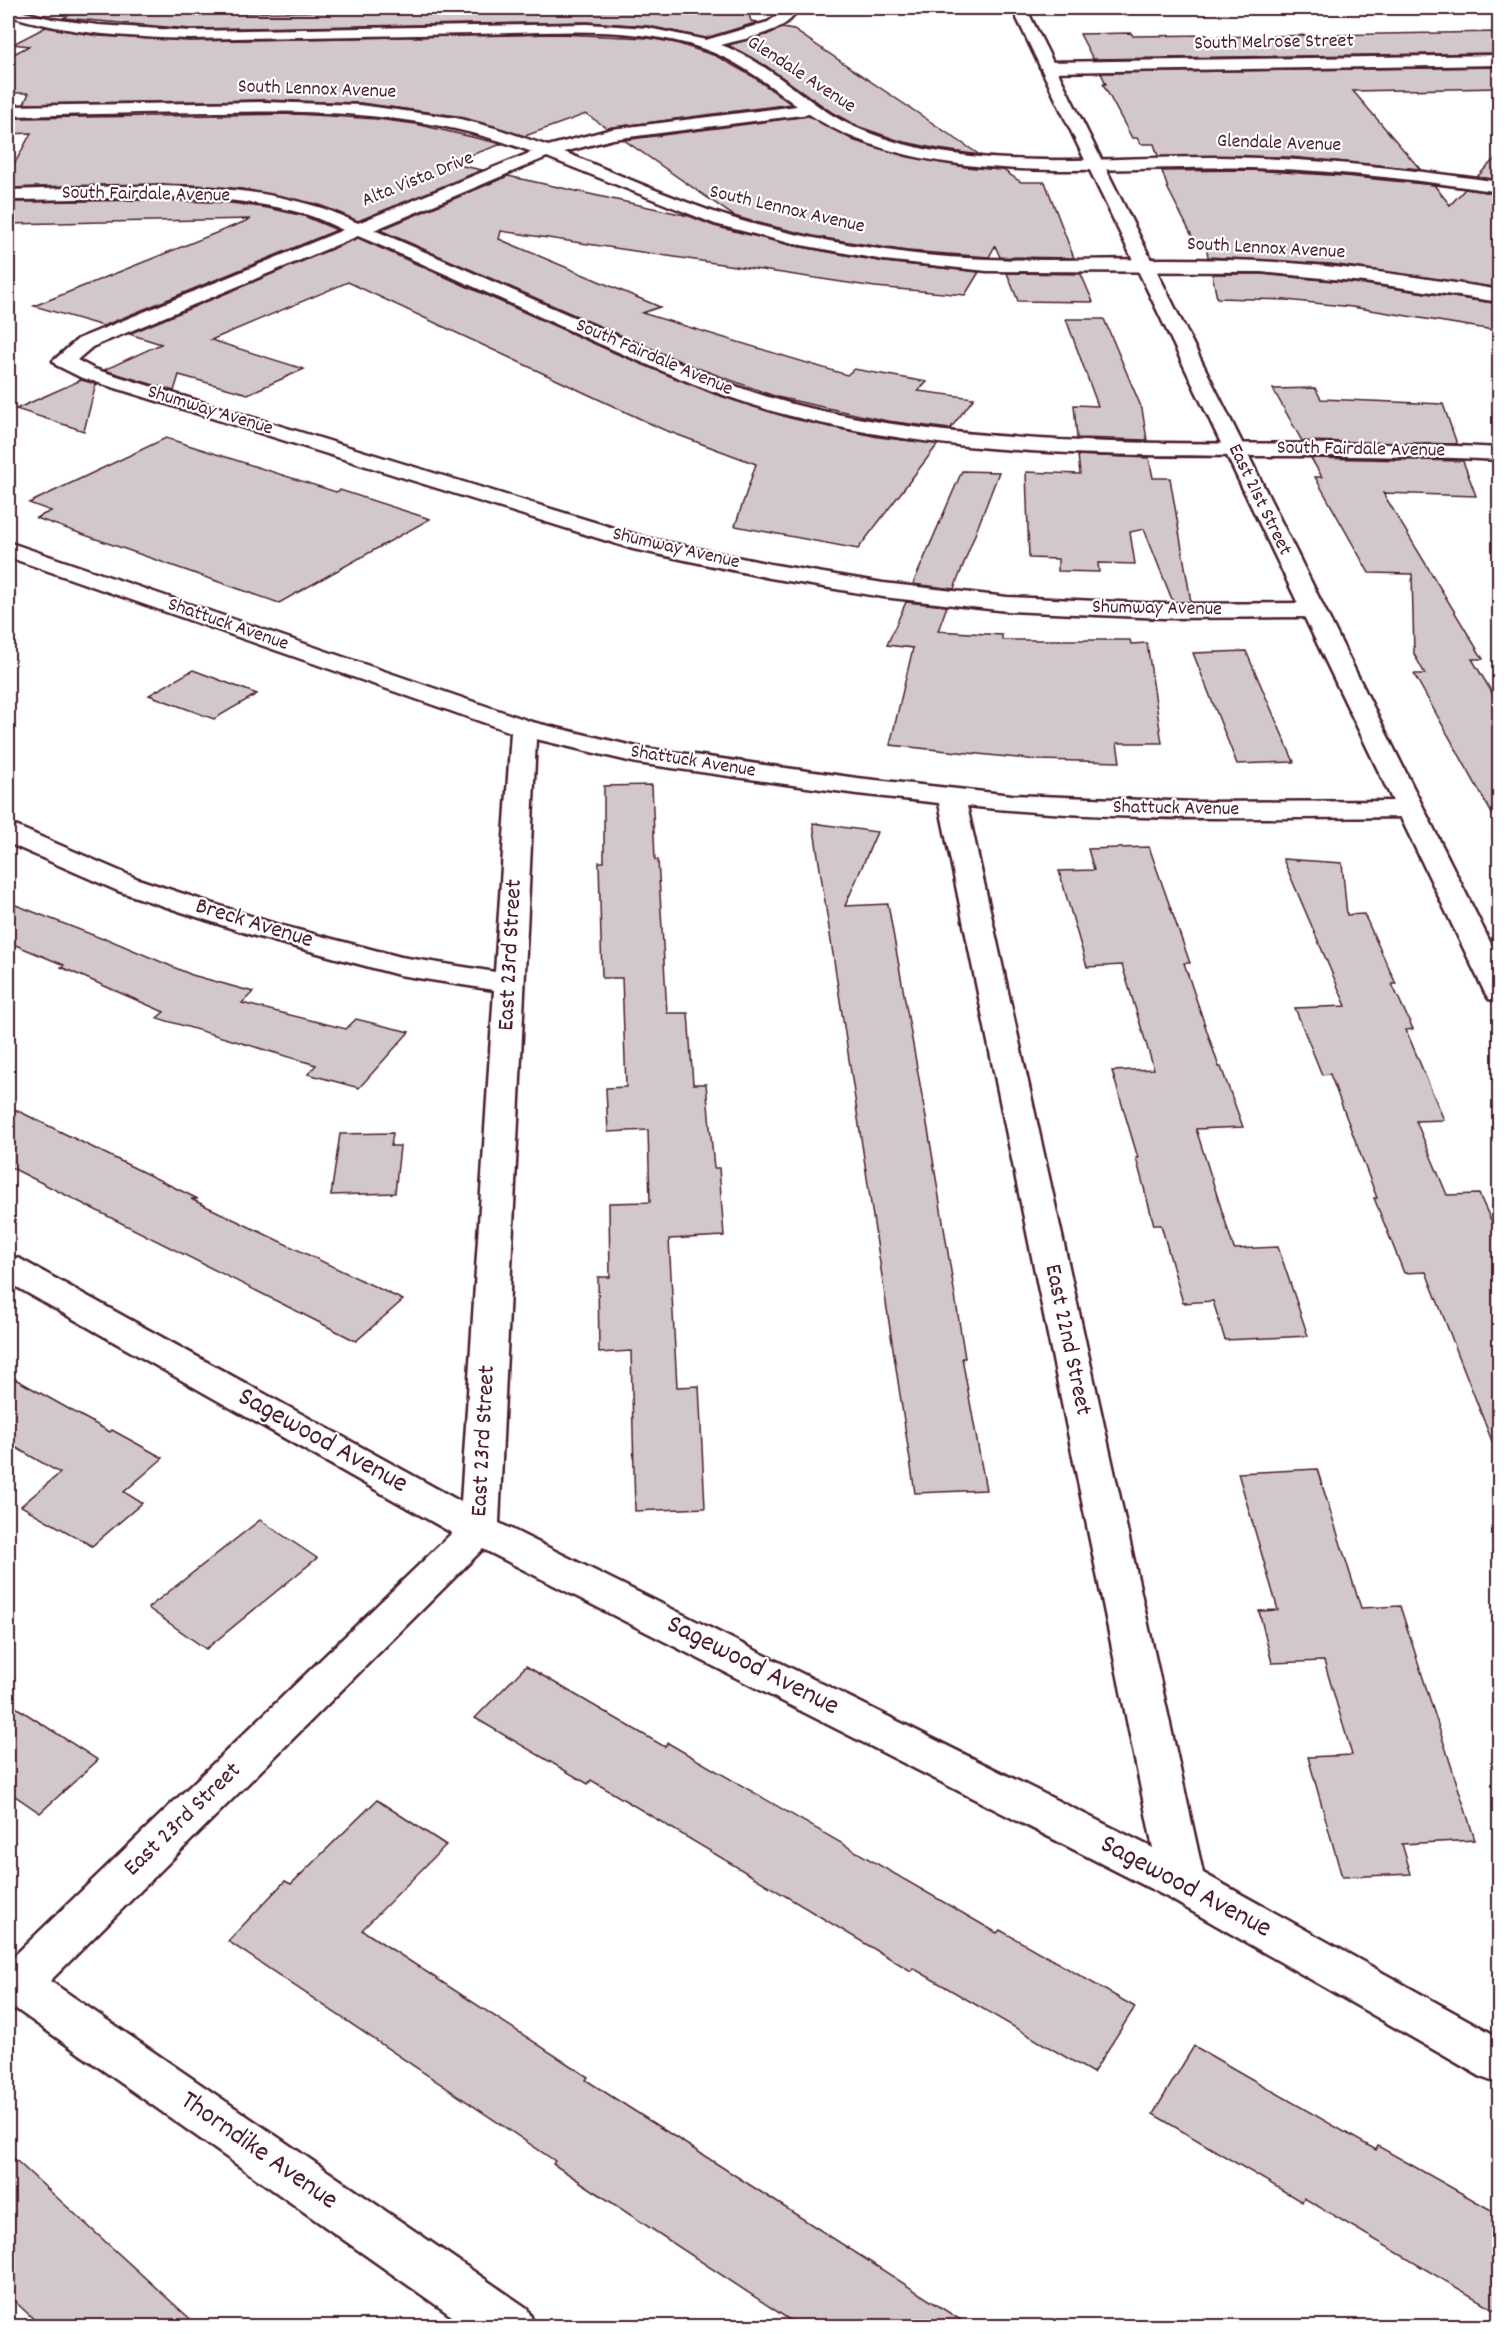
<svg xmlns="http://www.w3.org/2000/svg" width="1507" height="2334" viewBox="0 0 1507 2334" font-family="Dekko,sans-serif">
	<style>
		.building { fill: #d2c7cb; stroke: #4a1f2b; stroke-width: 1.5 }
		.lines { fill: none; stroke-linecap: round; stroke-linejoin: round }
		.minor-casing { stroke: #4a1f2b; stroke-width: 5 }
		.tertiary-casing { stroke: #4a1f2b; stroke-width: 5 }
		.minor { fill: #fff; fill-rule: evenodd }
		.tertiary { fill: #fff; fill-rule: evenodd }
		.labels { text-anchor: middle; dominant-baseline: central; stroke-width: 4.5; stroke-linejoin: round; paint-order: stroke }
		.far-street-label { font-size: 20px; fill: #4a1f2b; stroke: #fff }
		.street-label { font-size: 24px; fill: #4a1f2b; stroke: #fff }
		.near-street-label { font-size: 28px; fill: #4a1f2b; stroke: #fff }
	</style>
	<rect width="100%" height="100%" fill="#fff"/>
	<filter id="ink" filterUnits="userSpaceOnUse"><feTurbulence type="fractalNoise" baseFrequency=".0167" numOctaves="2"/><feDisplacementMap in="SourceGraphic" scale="12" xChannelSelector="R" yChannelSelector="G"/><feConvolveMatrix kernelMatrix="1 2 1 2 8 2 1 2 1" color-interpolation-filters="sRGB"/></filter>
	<g filter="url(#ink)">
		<g class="building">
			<path d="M 83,8 L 239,8 L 240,13 L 500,8 L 747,8 L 751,21 L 758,22 L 706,38 L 648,26 L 587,22 L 190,29 L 63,18 Z"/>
			<path d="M 46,27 L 98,36 L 190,41 L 560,34 L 648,38 L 676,43 L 716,56 L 752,76 L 791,104 L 607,128 L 586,114 L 525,136 L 457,116 L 360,103 L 263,100 L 24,104 L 29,93 L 8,93 L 8,57 L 29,46 L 13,44 Z"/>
			<path d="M 782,28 L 794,30 L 980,155 L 938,149 L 900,141 L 857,126 L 833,113 L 766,66 L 728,45 L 766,35 Z"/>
			<path d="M 1500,32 L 1500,53 L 1093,59 L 1080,34 L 1131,33 L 1133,36 L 1207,35 L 1209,37 Z"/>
			<path d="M 1500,67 L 1500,88 L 1353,91 L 1420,169 L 1290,157 L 1158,156 L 1154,144 L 1141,144 L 1137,138 L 1132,138 L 1103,84 L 1106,84 L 1101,73 Z"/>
			<path d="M 297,114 L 377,119 L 416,124 L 502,144 L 449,163 L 482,170 L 358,221 L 316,204 L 241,189 L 163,184 L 8,188 L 8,176 L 31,133 L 9,134 L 17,118 Z"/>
			<path d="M 809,116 L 855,141 L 908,157 L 965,167 L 1003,170 L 1021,182 L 1045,182 L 1074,258 L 1000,257 L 995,246 L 989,257 L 907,251 L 817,237 L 751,221 L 734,216 L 624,140 Z"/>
			<path d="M 1500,153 L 1500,180 L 1477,177 Z"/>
			<path d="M 1250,170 L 1344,176 L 1434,185 L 1450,205 L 1465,189 L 1500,194 L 1500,288 L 1331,264 L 1208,257 L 1206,244 L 1196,244 L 1168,189 L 1162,171 Z"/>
			<path d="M 508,176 L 689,216 L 714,226 L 790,245 L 884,262 L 979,272 L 965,295 L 875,287 L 501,231 L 499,239 L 660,307 L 642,313 L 847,375 L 854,369 L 927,382 L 918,391 L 974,398 L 950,429 L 887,421 L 777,397 L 684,363 L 380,230 Z"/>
			<path d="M 157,200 L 231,203 L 268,208 L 304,216 L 337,230 L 103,326 L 34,306 L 251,219 L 8,224 L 8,202 Z"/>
			<path d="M 358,238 L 615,353 L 714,394 L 790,418 L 878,437 L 938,444 L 858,549 L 735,526 L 756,464 L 662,429 L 348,282 L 211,340 L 304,369 L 248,394 L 179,375 L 174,391 L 104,370 L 161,344 L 129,334 Z"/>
			<path d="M 1007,273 L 1081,274 L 1093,302 L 1018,301 Z"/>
			<path d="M 1212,274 L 1261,274 L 1364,284 L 1500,304 L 1500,331 L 1352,307 L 1286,300 L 1217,298 Z"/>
			<path d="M 1066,319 L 1104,319 L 1142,409 L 1147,440 L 1077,438 L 1074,405 L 1098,406 Z"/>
			<path d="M 81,380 L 96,384 L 84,431 L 16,409 Z"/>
			<path d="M 1315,388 L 1321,399 L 1443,404 L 1457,444 L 1302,441 L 1273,389 Z"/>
			<path d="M 166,438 L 336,492 L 340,490 L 430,519 L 279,603 L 36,518 L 51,511 L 29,503 Z"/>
			<path d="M 1078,455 L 1149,458 L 1153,478 L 1170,478 L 1191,602 L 1173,602 L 1144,529 L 1130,532 L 1135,564 L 1098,563 L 1099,572 L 1058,571 L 1058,559 L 1029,558 L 1026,472 L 1080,474 Z"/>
			<path d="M 1311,458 L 1463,461 L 1476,496 L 1383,493 L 1483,659 L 1472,659 L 1500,706 L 1500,828 L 1414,674 L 1425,674 L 1414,654 L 1412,574 L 1369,573 L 1315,477 L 1322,477 Z"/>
			<path d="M 962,471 L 999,472 L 954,589 L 913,584 Z"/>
			<path d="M 906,602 L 947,606 L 938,631 L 1002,635 L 1002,640 L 1130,640 L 1131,644 L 1147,643 L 1162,743 L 1117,743 L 1120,762 L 1038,760 L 890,745 L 913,648 L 887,645 Z"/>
			<path d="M 1246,651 L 1294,762 L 1237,764 L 1193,653 Z"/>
			<path d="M 193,670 L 257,694 L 214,719 L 149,695 Z"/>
			<path d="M 652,785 L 655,860 L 658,860 L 667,1013 L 688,1013 L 693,1084 L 706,1084 L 714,1168 L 719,1168 L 724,1236 L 669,1239 L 677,1387 L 699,1386 L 705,1508 L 635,1511 L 631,1351 L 599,1353 L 598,1277 L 610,1277 L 609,1203 L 650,1202 L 648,1130 L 608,1132 L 606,1088 L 626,1087 L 622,978 L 602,978 L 599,862 L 604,862 L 604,786 Z"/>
			<path d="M 813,823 L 877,832 L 845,906 L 888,904 L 929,1135 L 965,1358 L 962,1358 L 986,1490 L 915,1493 Z"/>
			<path d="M 1149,847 L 1190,963 L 1184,963 L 1219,1067 L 1221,1067 L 1243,1127 L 1196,1129 L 1234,1249 L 1278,1247 L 1308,1336 L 1225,1340 L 1213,1301 L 1183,1303 L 1161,1225 L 1154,1225 L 1136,1158 L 1138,1158 L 1112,1071 L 1154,1069 L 1122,965 L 1087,967 L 1059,871 L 1094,870 L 1088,849 Z"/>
			<path d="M 1283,859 L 1342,863 L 1347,915 L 1364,914 L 1396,984 L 1392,984 L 1413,1029 L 1406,1030 L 1444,1120 L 1416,1121 L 1447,1195 L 1479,1194 L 1500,1240 L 1500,1454 L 1497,1454 L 1426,1272 L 1404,1273 L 1374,1198 L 1377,1198 L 1330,1074 L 1322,1075 L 1295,1008 L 1346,1006 Z"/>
			<path d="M 8,902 L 103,939 L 105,938 L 192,975 L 253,992 L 242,1003 L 346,1029 L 356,1019 L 409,1032 L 359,1088 L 308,1074 L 316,1065 L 157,1018 L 164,1012 L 61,967 L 64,965 L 8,942 Z"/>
			<path d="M 8,1106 L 198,1199 L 191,1199 L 403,1300 L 356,1341 L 8,1166 Z"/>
			<path d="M 393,1133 L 391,1146 L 400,1146 L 395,1193 L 331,1195 L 340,1134 Z"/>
			<path d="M 8,1375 L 110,1432 L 112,1430 L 163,1458 L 124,1492 L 142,1503 L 92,1546 L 21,1506 L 60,1473 L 8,1443 Z"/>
			<path d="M 1317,1469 L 1361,1608 L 1400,1606 L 1475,1840 L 1402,1844 L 1411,1874 L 1342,1877 L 1308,1757 L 1352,1755 L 1324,1661 L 1272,1663 L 1259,1611 L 1278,1610 L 1238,1473 Z"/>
			<path d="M 260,1520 L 317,1558 L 206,1649 L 148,1608 Z"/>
			<path d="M 526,1666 L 665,1747 L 668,1743 L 997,1933 L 1000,1930 L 1135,2007 L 1093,2073 L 913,1968 L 911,1971 L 591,1780 L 588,1784 L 475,1718 Z"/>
			<path d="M 8,1702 L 98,1760 L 40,1813 L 8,1791 Z"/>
			<path d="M 377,1800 L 446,1845 L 362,1930 L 588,2077 L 586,2080 L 970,2326 L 799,2326 L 553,2164 L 555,2161 L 228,1941 L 285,1881 L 291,1884 Z"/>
			<path d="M 1194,2046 L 1376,2150 L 1378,2146 L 1500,2215 L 1500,2313 L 1304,2198 L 1302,2202 L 1153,2114 Z"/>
			<path d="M 8,2153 L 198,2326 L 41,2326 L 8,2295 Z"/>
		</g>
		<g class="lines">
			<g class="minor-casing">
				<g id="minor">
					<path d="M 8,8 L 52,19 L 98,25 L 190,31 L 587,24 L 648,28 L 706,40 L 768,22 L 781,13 L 783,8 L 797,8 C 793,31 742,39 721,45 C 763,60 795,92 832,115 C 853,128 876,136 899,143 C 1001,171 1115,156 1220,157 C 1314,158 1407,169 1500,182 L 1500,192 C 1417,180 1334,170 1250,168 C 1113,164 928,193 809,114 L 613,139 L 564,152 C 618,174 672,199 729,217 C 786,235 847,245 907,253 C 1014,266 1121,256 1228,260 C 1319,262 1410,276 1500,290 L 1500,302 L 1364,282 L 1261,272 L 987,271 L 884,260 L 790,243 L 715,224 L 547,157 L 374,230 C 454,264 534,300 615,335 C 675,362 736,390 800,406 C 1030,461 1266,435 1500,448 L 1500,460 C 1263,447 1023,475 791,416 C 721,398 657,369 591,340 C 514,305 436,269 358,236 L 92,347 L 77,360 L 94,369 L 646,538 L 770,564 L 883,583 L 1007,597 L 1163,604 L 1313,603 L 1321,605 L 1325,610 L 1321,615 L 1313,617 L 1163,618 L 1007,611 L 883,597 L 770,578 L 633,549 L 80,377 L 56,365 L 53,361 L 78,339 L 343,230 C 330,224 318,218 305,214 C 209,187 105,201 8,200 L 8,190 C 109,187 218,177 315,206 C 330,210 344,217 358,223 L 532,152 C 430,113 325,110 217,112 C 148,112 78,115 8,116 L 8,106 L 263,102 L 360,105 L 456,118 L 495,128 L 548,146 L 612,129 L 797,106 C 768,84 739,61 704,49 C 632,24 548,33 473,34 C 379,36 284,37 190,39 C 128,37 67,34 8,15 Z"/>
					<path d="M 1500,55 L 1500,65 L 1048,72 L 1040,67 L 1048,62 Z"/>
					<path d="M 8,542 L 532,722 L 637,747 L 857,778 L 1012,795 L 1196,802 L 1409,801 L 1419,803 L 1423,809 L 1419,815 L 1409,817 C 1262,818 1113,822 967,806 L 1203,1873 L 1500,2038 L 1500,2084 L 1483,2078 L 1167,1897 L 483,1549 L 50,1981 L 527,2308 L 535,2326 L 466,2326 L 16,2009 L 8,2012 L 8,1958 L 11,1959 L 452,1533 L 8,1282 L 8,1256 L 20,1259 L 461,1502 L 494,990 L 399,975 L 255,936 L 118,891 L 8,843 L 8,825 L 18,827 L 138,879 L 275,924 L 401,957 L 495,972 L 511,732 L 8,557 ZM 536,739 L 637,763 L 857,794 L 939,803 L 1153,1848 L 499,1523 Z"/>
				</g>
			</g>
			<g class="tertiary-casing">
				<path id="tertiary" d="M 1012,8 L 1026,8 L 1500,962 L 1500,1002 L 1489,999 L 1485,993 Z"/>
			</g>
			<use href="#minor" class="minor"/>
			<use href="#tertiary" class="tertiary"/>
		</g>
	</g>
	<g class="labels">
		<g class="far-street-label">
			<text transform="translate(1274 43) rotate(-1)">South Melrose Street</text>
			<text transform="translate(801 75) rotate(33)">Glendale Avenue</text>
			<text transform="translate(317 90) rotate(2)">South Lennox Avenue</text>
			<text transform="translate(1279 144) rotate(2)">Glendale Avenue</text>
			<text transform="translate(418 180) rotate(-22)">Alta Vista Drive</text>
			<text transform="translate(146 195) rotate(1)">South Fairdale Avenue</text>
			<text transform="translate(787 210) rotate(13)">South Lennox Avenue</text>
			<text transform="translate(1266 249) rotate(3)">South Lennox Avenue</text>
			<text transform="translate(654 358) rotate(23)">South Fairdale Avenue</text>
			<text transform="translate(210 411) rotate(17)">Shumway Avenue</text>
			<text transform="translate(1361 450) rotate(1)">South Fairdale Avenue</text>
			<text transform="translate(1259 500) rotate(64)">East 21st Street</text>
			<text transform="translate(676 549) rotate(13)">Shumway Avenue</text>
			<text transform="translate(1157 609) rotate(1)">Shumway Avenue</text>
			<text transform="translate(228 625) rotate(19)">Shattuck Avenue</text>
			<text transform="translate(693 762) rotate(9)">Shattuck Avenue</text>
			<text transform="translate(1176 809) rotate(1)">Shattuck Avenue</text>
		</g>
		<g class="street-label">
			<text transform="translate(254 924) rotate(17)">Breck Avenue</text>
			<text transform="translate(511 955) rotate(-87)">East 23rd Street</text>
			<text transform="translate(1067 1340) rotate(78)">East 22nd Street</text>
			<text transform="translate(484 1441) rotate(-87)">East 23rd Street</text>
			<text transform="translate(183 1820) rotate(-44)">East 23rd Street</text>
		</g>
		<g class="near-street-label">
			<text transform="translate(322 1442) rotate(29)">Sagewood Avenue</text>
			<text transform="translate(752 1667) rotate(27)">Sagewood Avenue</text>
			<text transform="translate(1185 1888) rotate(28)">Sagewood Avenue</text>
			<text transform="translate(258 2152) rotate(35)">Thorndike Avenue</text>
		</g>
	</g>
	<rect width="1507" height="2334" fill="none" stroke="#fff" stroke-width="30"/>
	<rect x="15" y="15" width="1477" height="2304" fill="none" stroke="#4a1f2b" stroke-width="2" filter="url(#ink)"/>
</svg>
